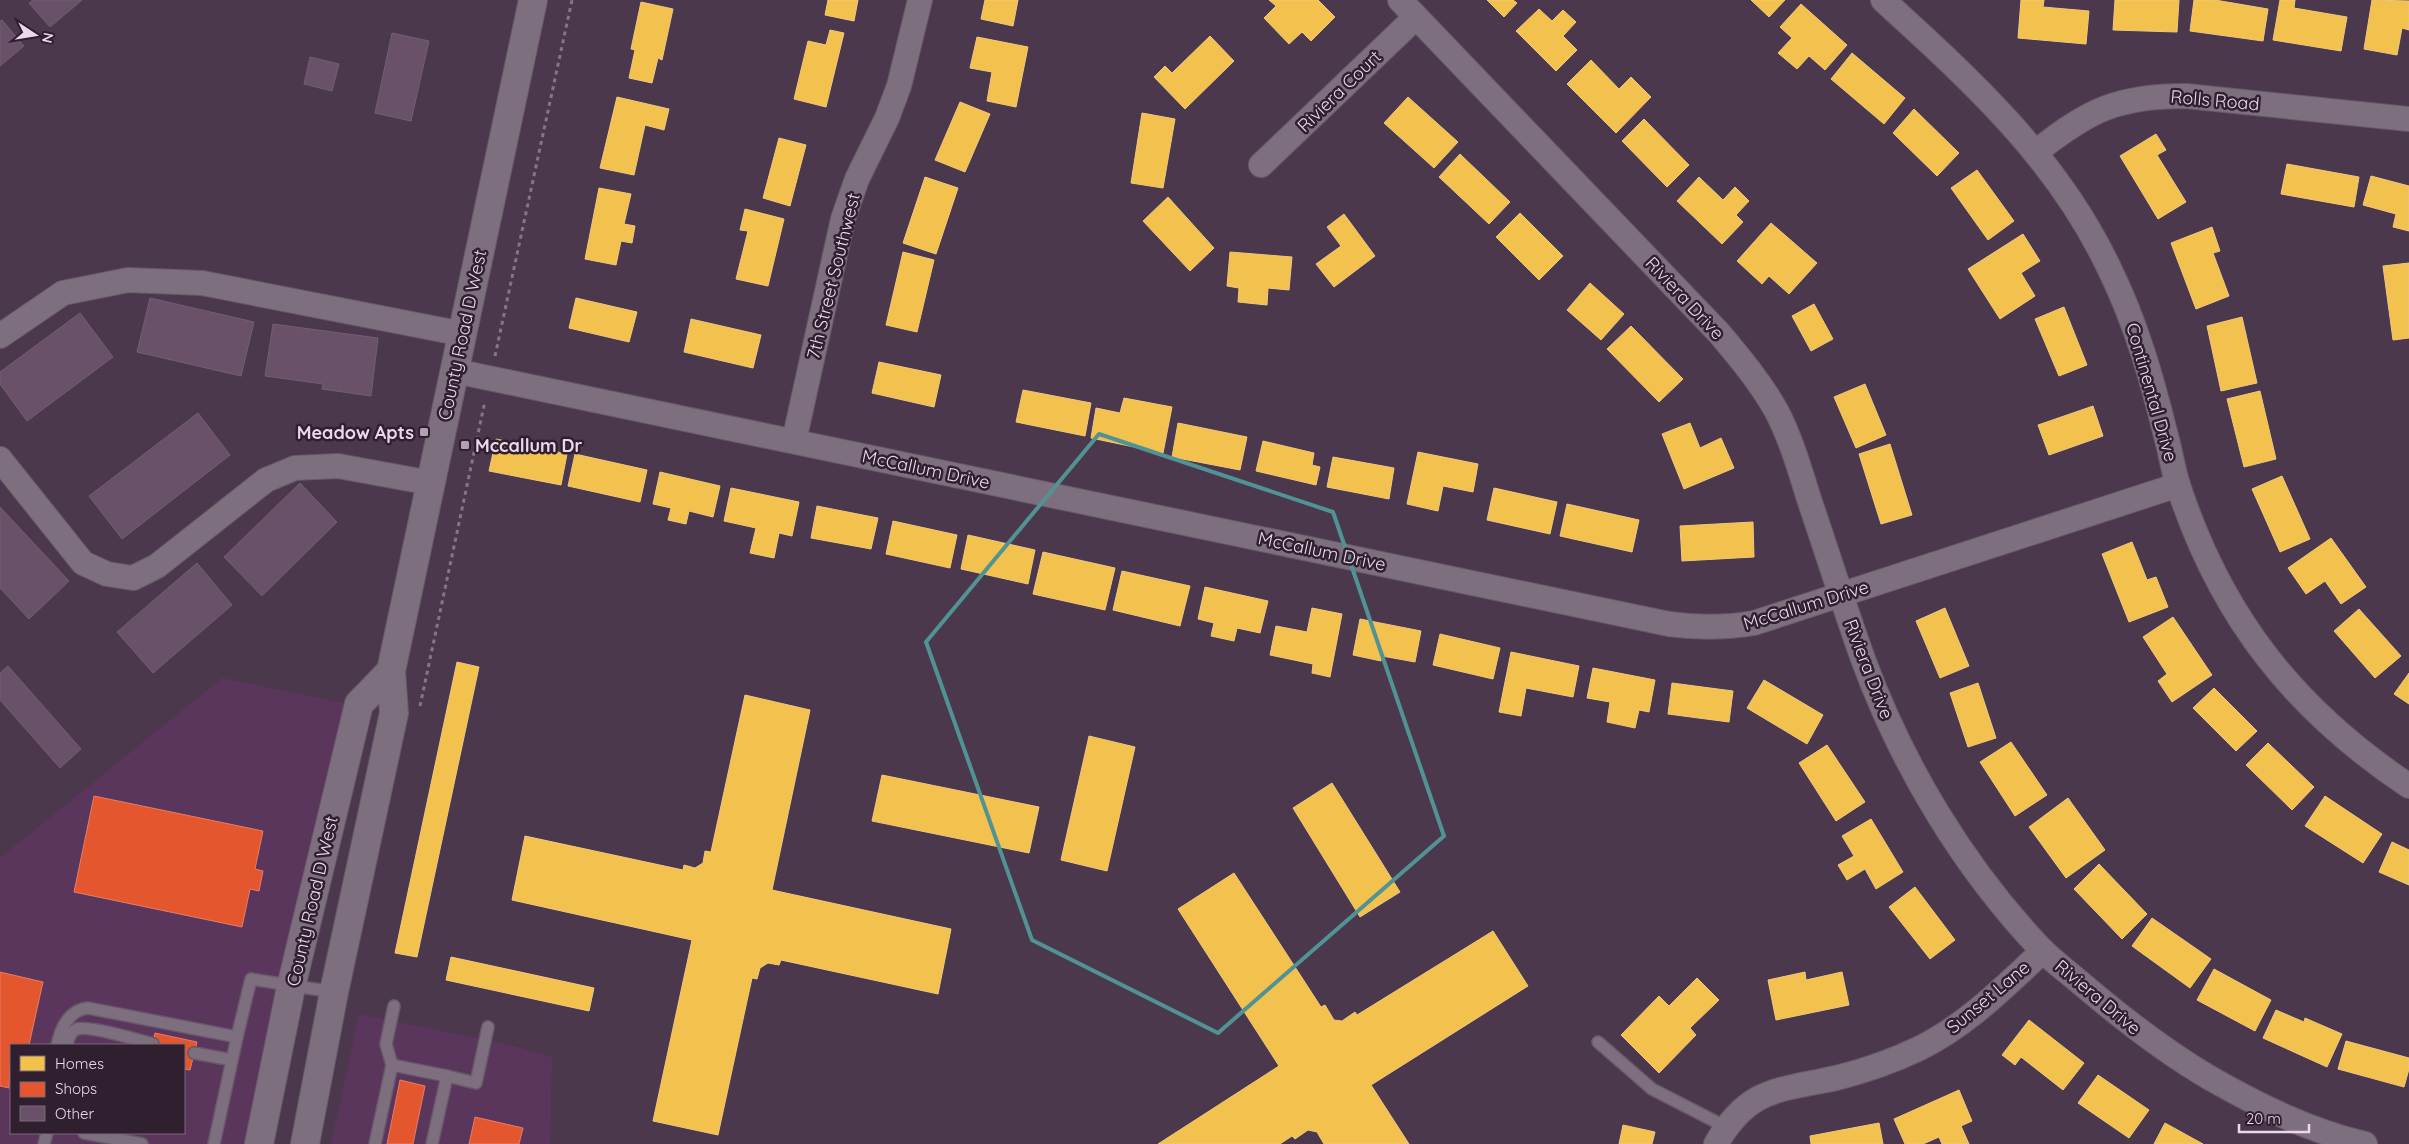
<svg xmlns="http://www.w3.org/2000/svg" width="2409" height="1144" viewBox="0 0 2409 1144" font-family="Quicksand,sans-serif">
	<style>
		.built { fill: #5a355c; fill-rule: evenodd }
		.homes { fill: #f2c14e; stroke: #f0c87e }
		.shops { fill: #e4572e; stroke: #e67d67 }
		.building { fill: #685169; stroke: #706071 }
		.lines { fill: none; stroke-linecap: round; stroke-linejoin: round }
		.lane-casing { stroke: #68586a; stroke-width: 14 }
		.street-casing { stroke: #68586a; stroke-width: 26 }
		.secondary-casing { stroke: #68586a; stroke-width: 30 }
		.path { stroke: #847784; stroke-width: 3; stroke-dasharray: 4 4; stroke-linecap: butt }
		.lane { stroke: #7e6f7f; stroke-width: 11 }
		.street { stroke: #7e6f7f; stroke-width: 24 }
		.secondary { stroke: #7e6f7f; stroke-width: 28 }
		.marked { fill: none; stroke: #519394; stroke-width: 4; stroke-linejoin: round }
		.poi-dot { fill: #b49fb5; stroke: #2f1f2f; stroke-width: 2 }
		.labels { text-anchor: middle; dominant-baseline: central; stroke-width: 5; stroke-linejoin: round; paint-order: stroke }
		.street-label { font-size: 18px; fill: #ecd7ed; stroke: #2f1f2f }
		.poi-label { font-size: 18px; font-weight: bold; fill: #ecd7ed; stroke: #2f1f2f; text-anchor: end }
	</style>
	<rect width="100%" height="100%" fill="#4b384c"/>
	<g class="built">
		<path d="M 222,678 L 349,704 L 248,1144 L 0,1144 L 0,858 ZM 11,1045 L 184,1045 L 184,1133 L 11,1133 Z"/>
		<path d="M 359,1014 L 515,1046 L 552,1057 L 550,1144 L 331,1144 Z"/>
	</g>
	<g class="homes">
		<path d="M 828,0 L 858,0 L 854,21 L 825,15 Z"/>
		<path d="M 985,0 L 1018,0 L 1013,26 L 981,19 Z"/>
		<path d="M 1269,0 L 1318,0 L 1335,17 L 1311,41 L 1302,32 L 1289,44 L 1264,18 L 1276,6 Z"/>
		<path d="M 1487,0 L 1513,0 L 1517,3 L 1504,17 Z"/>
		<path d="M 1751,0 L 1785,0 L 1769,17 Z"/>
		<path d="M 2021,0 L 2044,0 L 2043,7 L 2089,11 L 2086,44 L 2018,38 Z"/>
		<path d="M 2115,0 L 2179,0 L 2177,32 L 2113,30 Z"/>
		<path d="M 2194,0 L 2215,0 L 2268,9 L 2263,41 L 2190,31 Z"/>
		<path d="M 2280,0 L 2295,0 L 2294,8 L 2347,17 L 2341,51 L 2273,40 Z"/>
		<path d="M 2372,0 L 2409,1 L 2409,30 L 2402,28 L 2397,55 L 2364,49 Z"/>
		<path d="M 641,2 L 673,9 L 662,60 L 658,58 L 652,83 L 629,78 L 635,50 L 631,49 Z"/>
		<path d="M 1801,4 L 1847,45 L 1825,70 L 1809,56 L 1797,69 L 1778,53 L 1792,38 L 1780,27 Z"/>
		<path d="M 1539,9 L 1552,21 L 1563,10 L 1576,22 L 1563,36 L 1577,50 L 1556,71 L 1516,31 Z"/>
		<path d="M 830,30 L 844,33 L 826,107 L 794,99 L 808,41 L 826,45 Z"/>
		<path d="M 1210,36 L 1234,61 L 1185,109 L 1154,77 L 1165,66 L 1172,73 Z"/>
		<path d="M 977,37 L 1028,47 L 1016,107 L 987,101 L 992,72 L 970,68 Z"/>
		<path d="M 1852,53 L 1905,98 L 1884,124 L 1831,79 Z"/>
		<path d="M 1591,60 L 1619,89 L 1631,77 L 1651,97 L 1616,133 L 1567,84 Z"/>
		<path d="M 617,97 L 669,109 L 664,130 L 645,125 L 634,175 L 600,168 Z"/>
		<path d="M 1408,97 L 1458,142 L 1434,168 L 1384,123 Z"/>
		<path d="M 960,102 L 990,114 L 965,172 L 935,160 Z"/>
		<path d="M 1914,109 L 1959,153 L 1937,176 L 1893,133 Z"/>
		<path d="M 1142,113 L 1175,119 L 1163,188 L 1131,183 Z"/>
		<path d="M 1644,119 L 1689,165 L 1667,187 L 1622,141 Z"/>
		<path d="M 2156,134 L 2166,150 L 2157,155 L 2186,202 L 2158,219 L 2120,156 Z"/>
		<path d="M 779,138 L 806,145 L 790,206 L 763,198 Z"/>
		<path d="M 1460,154 L 1510,202 L 1489,224 L 1439,177 Z"/>
		<path d="M 2287,164 L 2359,177 L 2354,207 L 2281,194 Z"/>
		<path d="M 1977,170 L 2014,221 L 1988,240 L 1951,188 Z"/>
		<path d="M 2371,176 L 2409,186 L 2409,231 L 2393,227 L 2396,214 L 2363,205 Z"/>
		<path d="M 925,177 L 958,188 L 936,254 L 903,243 Z"/>
		<path d="M 1699,177 L 1723,200 L 1735,187 L 1749,201 L 1736,215 L 1743,222 L 1722,244 L 1677,201 Z"/>
		<path d="M 599,188 L 631,194 L 624,224 L 635,226 L 632,243 L 621,241 L 616,265 L 585,259 Z"/>
		<path d="M 1168,197 L 1214,248 L 1190,271 L 1143,221 Z"/>
		<path d="M 745,209 L 784,219 L 768,286 L 736,279 L 748,231 L 740,230 Z"/>
		<path d="M 1520,213 L 1563,256 L 1539,280 L 1496,237 Z"/>
		<path d="M 1344,214 L 1375,256 L 1334,287 L 1316,264 L 1341,246 L 1327,227 Z"/>
		<path d="M 1771,223 L 1817,263 L 1789,294 L 1769,276 L 1762,284 L 1737,261 Z"/>
		<path d="M 2212,227 L 2220,251 L 2213,253 L 2229,296 L 2196,309 L 2171,243 Z"/>
		<path d="M 2023,234 L 2040,261 L 2021,273 L 2035,296 L 2000,319 L 1968,269 Z"/>
		<path d="M 903,252 L 934,260 L 917,332 L 886,325 Z"/>
		<path d="M 1230,252 L 1292,257 L 1289,290 L 1268,288 L 1267,305 L 1238,302 L 1239,288 L 1227,286 Z"/>
		<path d="M 2409,263 L 2409,338 L 2393,340 L 2383,266 Z"/>
		<path d="M 1590,283 L 1624,314 L 1601,340 L 1567,310 Z"/>
		<path d="M 576,298 L 637,312 L 629,342 L 569,328 Z"/>
		<path d="M 1814,304 L 1833,339 L 1811,351 L 1792,316 Z"/>
		<path d="M 2064,307 L 2087,365 L 2059,376 L 2035,319 Z"/>
		<path d="M 2242,317 L 2257,383 L 2221,391 L 2207,326 Z"/>
		<path d="M 691,319 L 761,335 L 753,368 L 684,352 Z"/>
		<path d="M 1631,326 L 1683,379 L 1659,402 L 1607,349 Z"/>
		<path d="M 879,362 L 941,375 L 934,407 L 872,393 Z"/>
		<path d="M 1865,384 L 1886,435 L 1856,448 L 1834,397 Z"/>
		<path d="M 1023,390 L 1091,403 L 1085,436 L 1016,422 Z"/>
		<path d="M 2260,391 L 2276,459 L 2244,467 L 2227,399 Z"/>
		<path d="M 1124,398 L 1172,407 L 1163,453 L 1091,438 L 1096,408 L 1120,413 Z"/>
		<path d="M 2093,406 L 2103,436 L 2049,455 L 2038,425 Z"/>
		<path d="M 1178,423 L 1247,437 L 1240,470 L 1172,457 Z"/>
		<path d="M 1690,423 L 1700,448 L 1721,438 L 1734,468 L 1684,489 L 1662,434 Z"/>
		<path d="M 496,439 L 567,454 L 561,485 L 489,471 Z"/>
		<path d="M 1263,441 L 1314,453 L 1312,465 L 1320,467 L 1316,485 L 1256,471 Z"/>
		<path d="M 1890,444 L 1912,515 L 1881,524 L 1859,454 Z"/>
		<path d="M 1418,452 L 1478,464 L 1473,492 L 1443,486 L 1438,511 L 1407,504 Z"/>
		<path d="M 575,454 L 647,470 L 640,502 L 568,486 Z"/>
		<path d="M 1333,457 L 1394,468 L 1389,499 L 1327,487 Z"/>
		<path d="M 660,472 L 720,486 L 713,517 L 689,511 L 686,524 L 668,520 L 671,508 L 653,504 Z"/>
		<path d="M 2282,476 L 2310,539 L 2280,552 L 2252,489 Z"/>
		<path d="M 731,488 L 799,502 L 792,536 L 779,533 L 774,558 L 750,553 L 756,528 L 724,521 Z"/>
		<path d="M 1494,488 L 1557,502 L 1550,534 L 1487,520 Z"/>
		<path d="M 1567,504 L 1639,520 L 1632,552 L 1560,536 Z"/>
		<path d="M 817,506 L 878,518 L 871,549 L 811,538 Z"/>
		<path d="M 893,521 L 957,535 L 950,568 L 886,554 Z"/>
		<path d="M 1753,522 L 1754,557 L 1682,561 L 1680,526 Z"/>
		<path d="M 968,535 L 1035,550 L 1028,584 L 961,569 Z"/>
		<path d="M 2331,538 L 2366,587 L 2341,604 L 2325,581 L 2306,594 L 2288,568 Z"/>
		<path d="M 2132,542 L 2147,580 L 2156,577 L 2168,607 L 2129,622 L 2102,554 Z"/>
		<path d="M 1043,552 L 1115,568 L 1105,610 L 1033,594 Z"/>
		<path d="M 1122,571 L 1190,586 L 1180,626 L 1113,610 Z"/>
		<path d="M 1205,587 L 1268,601 L 1260,633 L 1237,628 L 1234,641 L 1211,636 L 1214,623 L 1198,619 Z"/>
		<path d="M 1312,608 L 1342,614 L 1330,677 L 1312,673 L 1313,664 L 1270,655 L 1276,626 L 1307,632 Z"/>
		<path d="M 1945,608 L 1969,666 L 1940,678 L 1916,621 Z"/>
		<path d="M 2359,609 L 2401,656 L 2375,678 L 2334,631 Z"/>
		<path d="M 2173,617 L 2212,675 L 2172,702 L 2158,681 L 2167,674 L 2143,637 Z"/>
		<path d="M 1360,619 L 1421,631 L 1415,662 L 1382,656 L 1381,661 L 1353,655 Z"/>
		<path d="M 1440,634 L 1500,648 L 1493,679 L 1433,665 Z"/>
		<path d="M 1511,652 L 1579,666 L 1573,697 L 1526,688 L 1521,716 L 1499,712 Z"/>
		<path d="M 457,662 L 479,667 L 417,957 L 395,953 Z"/>
		<path d="M 1593,668 L 1655,680 L 1649,712 L 1639,710 L 1635,728 L 1607,722 L 1610,702 L 1587,698 Z"/>
		<path d="M 2409,673 L 2409,704 L 2394,694 Z"/>
		<path d="M 1764,680 L 1823,715 L 1807,744 L 1747,708 Z"/>
		<path d="M 1672,683 L 1733,691 L 1729,722 L 1668,714 Z"/>
		<path d="M 1978,683 L 1996,738 L 1968,747 L 1950,693 Z"/>
		<path d="M 2214,688 L 2257,731 L 2236,751 L 2193,708 Z"/>
		<path d="M 745,695 L 810,710 L 772,890 L 951,929 L 938,994 L 781,960 L 779,965 L 768,963 L 760,968 L 757,979 L 752,978 L 718,1135 L 653,1121 L 692,940 L 512,900 L 525,836 L 683,870 L 684,865 L 695,868 L 703,863 L 705,851 L 711,852 Z"/>
		<path d="M 1089,736 L 1135,747 L 1107,871 L 1061,860 Z"/>
		<path d="M 2011,742 L 2047,795 L 2015,816 L 1980,762 Z"/>
		<path d="M 2268,743 L 2314,787 L 2292,810 L 2246,765 Z"/>
		<path d="M 1827,745 L 1865,802 L 1836,821 L 1799,763 Z"/>
		<path d="M 882,775 L 1039,807 L 1029,853 L 872,821 Z"/>
		<path d="M 1332,783 L 1400,892 L 1360,917 L 1293,808 Z"/>
		<path d="M 2325,796 L 2382,834 L 2363,863 L 2305,826 Z"/>
		<path d="M 2068,798 L 2105,850 L 2066,878 L 2029,827 Z"/>
		<path d="M 1871,819 L 1903,872 L 1876,889 L 1865,869 L 1847,880 L 1838,865 L 1854,856 L 1842,836 Z"/>
		<path d="M 2392,842 L 2409,850 L 2409,885 L 2379,872 Z"/>
		<path d="M 2099,864 L 2147,914 L 2122,939 L 2074,889 Z"/>
		<path d="M 1234,873 L 1321,1007 L 1325,1005 L 1334,1020 L 1342,1021 L 1355,1012 L 1357,1015 L 1493,931 L 1528,986 L 1371,1085 L 1409,1144 L 1324,1144 L 1317,1132 L 1308,1130 L 1295,1139 L 1292,1136 L 1280,1144 L 1158,1144 L 1279,1066 L 1178,909 Z"/>
		<path d="M 1915,887 L 1955,940 L 1930,959 L 1889,907 Z"/>
		<path d="M 2152,918 L 2211,959 L 2190,988 L 2132,946 Z"/>
		<path d="M 451,957 L 594,988 L 589,1011 L 446,980 Z"/>
		<path d="M 2214,969 L 2271,1000 L 2255,1031 L 2197,1000 Z"/>
		<path d="M 1805,972 L 1806,980 L 1842,972 L 1849,1005 L 1776,1020 L 1768,980 Z"/>
		<path d="M 1697,978 L 1719,1000 L 1690,1028 L 1696,1035 L 1659,1073 L 1621,1035 L 1659,996 L 1669,1006 Z"/>
		<path d="M 2276,1010 L 2304,1022 L 2305,1018 L 2342,1034 L 2327,1067 L 2263,1038 Z"/>
		<path d="M 2029,1020 L 2084,1063 L 2063,1090 L 2021,1057 L 2015,1065 L 2002,1055 Z"/>
		<path d="M 2346,1041 L 2409,1058 L 2409,1069 L 2404,1087 L 2338,1069 Z"/>
		<path d="M 2098,1075 L 2149,1110 L 2129,1138 L 2078,1103 Z"/>
		<path d="M 1959,1090 L 1972,1121 L 1961,1126 L 1969,1144 L 1942,1144 L 1939,1137 L 1923,1144 L 1905,1144 L 1894,1119 Z"/>
		<path d="M 1879,1123 L 1883,1144 L 1811,1144 L 1810,1136 Z"/>
		<path d="M 2165,1123 L 2203,1144 L 2154,1144 Z"/>
		<path d="M 1623,1125 L 1655,1132 L 1652,1144 L 1619,1144 Z"/>
	</g>
	<g class="shops">
		<path d="M 94,796 L 263,831 L 255,869 L 263,871 L 259,891 L 250,889 L 242,927 L 74,892 Z"/>
		<path d="M 0,972 L 43,982 L 29,1045 L 11,1045 L 9,1088 L 0,1086 Z"/>
		<path d="M 155,1033 L 197,1042 L 190,1070 L 184,1069 L 184,1045 L 152,1045 Z"/>
		<path d="M 400,1080 L 425,1086 L 413,1144 L 387,1144 Z"/>
		<path d="M 475,1117 L 523,1128 L 519,1144 L 469,1144 Z"/>
	</g>
	<g class="building">
		<path d="M 33,0 L 82,0 L 50,27 L 29,3 Z"/>
		<path d="M 2,20 L 24,46 L 0,66 L 0,21 Z"/>
		<path d="M 392,33 L 429,41 L 411,121 L 375,113 Z"/>
		<path d="M 310,57 L 339,64 L 332,91 L 304,84 Z"/>
		<path d="M 150,298 L 254,322 L 241,376 L 137,352 Z"/>
		<path d="M 80,313 L 113,357 L 27,421 L 0,384 L 0,372 Z"/>
		<path d="M 273,324 L 378,338 L 371,396 L 322,389 L 323,384 L 265,376 Z"/>
		<path d="M 198,413 L 230,455 L 122,539 L 89,496 Z"/>
		<path d="M 300,483 L 337,522 L 262,596 L 224,557 Z"/>
		<path d="M 0,507 L 69,581 L 29,619 L 0,588 Z"/>
		<path d="M 197,563 L 232,605 L 153,673 L 117,632 Z"/>
		<path d="M 8,666 L 81,749 L 60,768 L 0,700 L 0,673 Z"/>
	</g>
	<g class="lines">
		<g class="lane-casing">
			<g id="lane">
				<path d="M 237,1037 L 251,979 L 333,992"/>
				<path d="M 1598,1042 L 1652,1089 L 1726,1127"/>
				<path d="M 57,1045 C 61,1027 69,1010 88,1008 L 237,1037 L 214,1144"/>
				<path d="M 67,1045 C 68,1039 70,1032 77,1029 C 88,1025 139,1040 153,1044"/>
				<path d="M 194,1053 L 232,1060"/>
				<path d="M 392,1065 L 447,1076"/>
				<path d="M 84,1133 L 142,1144"/>
				<path d="M 44,1144 L 47,1133"/>
				<path d="M 375,1144 L 392,1065 L 386,1044 L 394,1006"/>
				<path d="M 432,1144 L 447,1076 L 476,1083 L 488,1027"/>
			</g>
		</g>
		<g class="street-casing">
			<g id="street">
				<path d="M 1400,0 L 1719,333 C 1740,358 1761,383 1777,412 C 1791,439 1800,470 1809,499 C 1827,552 1844,606 1863,659 C 1902,765 1963,867 2041,949 C 2054,962 2069,973 2083,985 C 2123,1019 2164,1051 2210,1078 C 2259,1106 2310,1131 2365,1144"/>
				<path d="M 1883,0 C 1972,81 2058,159 2110,270 C 2136,323 2152,379 2166,436 C 2171,453 2173,471 2179,488 C 2222,618 2295,710 2409,786"/>
				<path d="M 2036,152 C 2089,110 2117,96 2186,96 L 2409,119"/>
				<path d="M 1261,165 L 1416,17"/>
				<path d="M 0,336 L 63,293 L 128,280 L 202,283 L 463,334"/>
				<path d="M 455,371 L 1669,624 C 1699,628 1724,628 1754,623 L 2178,485"/>
				<path d="M 794,441 L 843,219 L 857,179 L 887,118 L 899,86 L 920,0"/>
				<path d="M 0,459 L 83,563 L 107,574 L 133,578 L 157,566 L 266,480 L 295,468 L 338,466 L 431,483"/>
				<path d="M 1716,1144 C 1750,1085 1781,1091 1840,1077 C 1867,1070 1893,1061 1918,1049 C 1966,1026 2004,987 2043,951"/>
			</g>
		</g>
		<g class="secondary-casing">
			<g id="secondary">
				<path d="M 259,1144 L 291,987 L 359,704 L 391,671"/>
				<path d="M 305,1144 L 334,992 L 394,713 L 391,671 L 533,0"/>
			</g>
		</g>
		<g class="path">
			<path d="M 495,356 L 572,0"/>
			<path d="M 420,706 L 485,401"/>
		</g>
		<use href="#lane" class="lane"/>
		<use href="#street" class="street"/>
		<use href="#secondary" class="secondary"/>
	</g>
	<path class="marked" d="M 1099,434 L 1333,512 L 1444,836 L 1218,1033 L 1032,940 L 926,642 Z"/>
	<g class="poi-dot">
		<rect x="419" y="427" width="10" height="10" rx="2.5"/>
		<rect x="460" y="440" width="10" height="10" rx="2.5"/>
	</g>
	<g class="labels">
		<g class="street-label">
			<text transform="translate(1339 91) rotate(-44)">Riviera Court</text>
			<text transform="translate(2215 100) rotate(5)">Rolls Road</text>
			<text transform="translate(833 276) rotate(-76)">7th Street Southwest</text>
			<text transform="translate(1685 298) rotate(47)">Riviera Drive</text>
			<text transform="translate(462 335) rotate(-78)">County Road D West</text>
			<text transform="translate(2152 392) rotate(74)">Continental Drive</text>
			<text transform="translate(926 469) rotate(12)">McCallum Drive</text>
			<text transform="translate(1322 551) rotate(12)">McCallum Drive</text>
			<text transform="translate(1806 605) rotate(-17)">McCallum Drive</text>
			<text transform="translate(1869 669) rotate(69)">Riviera Drive</text>
			<text transform="translate(312 901) rotate(-77)">County Road D West</text>
			<text transform="translate(1988 997) rotate(-40)">Sunset Lane</text>
			<text transform="translate(2098 997) rotate(40)">Riviera Drive</text>
		</g>
		<g class="poi-label">
			<text x="414" y="432">Meadow Apts</text>
			<text x="475" y="445" text-anchor="start">Mccallum Dr</text>
		</g>
	</g>
	<rect x="10" y="1044" width="175" height="90" fill="#2f1f2f" stroke="#7b697b"/>
	<rect x="20" y="1056" width="25" height="15" fill="#f2c14e" stroke="#7b697b"/>
	<text x="55" y="1069" font-size="15" fill="#ecd7ed">Homes</text>
	<rect x="20" y="1082" width="25" height="15" fill="#e4572e" stroke="#7b697b"/>
	<text x="55" y="1094" font-size="15" fill="#ecd7ed">Shops</text>
	<rect x="20" y="1106" width="25" height="15" fill="#685169" stroke="#7b697b"/>
	<text x="55" y="1119" font-size="15" fill="#ecd7ed">Other</text>
	<g transform="translate(35 35) rotate(102)" stroke="#2f1f2f" stroke-width="4" paint-order="stroke">
	<path d="M0-4L9 19L0 12L-9 19Z" fill="#ecd7ed"/>
	<text y="-8" font-size="14" font-weight="bold" text-anchor="middle" fill="#ecd7ed">N</text>
	</g>
	<path d="M2239 1124v8h70v-8" fill="none" stroke="#ecd7ed" stroke-width="2.5"/>
	<text x="2246" y="1124" font-size="15" fill="#ecd7ed" stroke="#2f1f2f" stroke-width="4" paint-order="stroke">20 m</text>
</svg>
